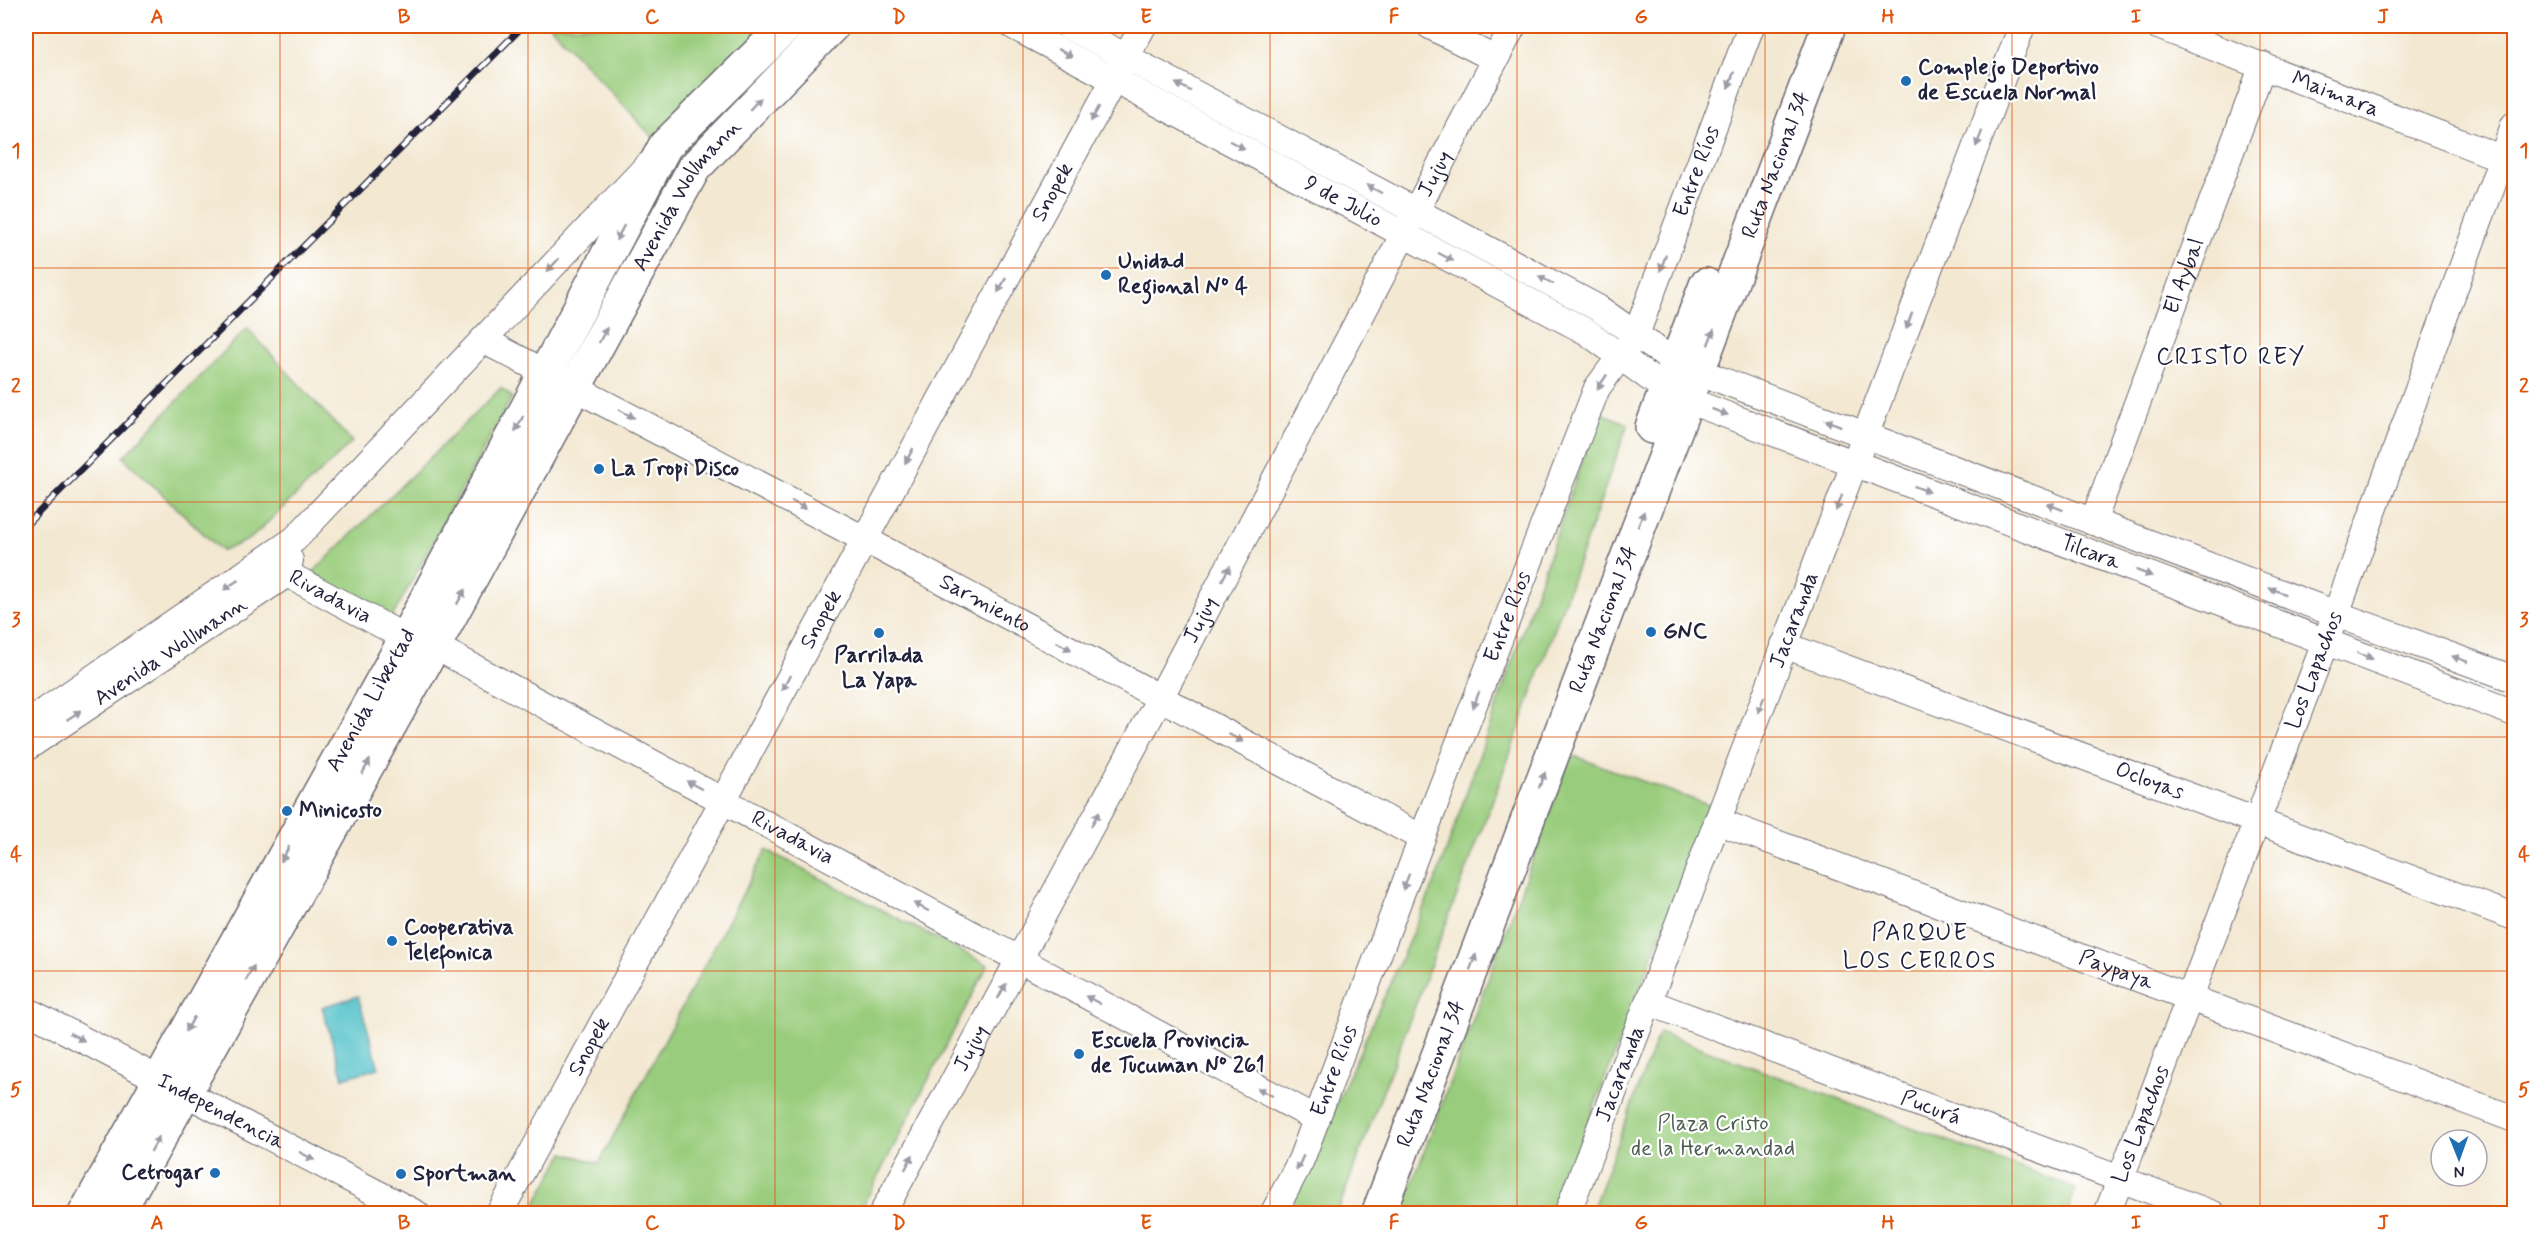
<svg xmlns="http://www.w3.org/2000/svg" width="2540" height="1239" viewBox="0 0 2540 1239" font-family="Mynerve,sans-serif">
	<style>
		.green { fill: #99cc7c; stroke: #5e775c; stroke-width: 1.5 }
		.water { fill: #54c2ca; stroke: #3b7282; stroke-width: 1.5 }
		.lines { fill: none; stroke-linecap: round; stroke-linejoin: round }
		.minor-casing { stroke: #6b6770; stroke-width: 28 }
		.major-casing { stroke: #6b6770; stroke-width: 36 }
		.highway-casing { stroke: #6b6770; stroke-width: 36 }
		.minor { stroke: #fff; stroke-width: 26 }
		.major { stroke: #fff; stroke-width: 33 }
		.highway { stroke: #fff; stroke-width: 33 }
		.rail-casing { stroke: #22223b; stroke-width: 7 }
		.rail { stroke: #fff; stroke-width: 4.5; stroke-dasharray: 14; stroke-linecap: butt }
		.oneway { fill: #9c9ca7 }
		.grid { fill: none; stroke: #de560e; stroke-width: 1.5; stroke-opacity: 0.55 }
		.poi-dot { fill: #1f6fb2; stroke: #fff; stroke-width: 2 }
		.labels { text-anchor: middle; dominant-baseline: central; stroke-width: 4.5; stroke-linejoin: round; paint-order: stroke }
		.poi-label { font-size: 22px; font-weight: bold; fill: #22223b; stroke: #fff; text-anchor: start }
		.street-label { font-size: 22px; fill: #22223b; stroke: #fff }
		.park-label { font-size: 22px; fill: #4c5e52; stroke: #fff }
		.neighbourhood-label { font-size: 24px; letter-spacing: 1.5px; fill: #22223b; stroke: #fff }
		.neatline { fill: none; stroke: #de560e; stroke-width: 2 }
		.grid-label { font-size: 20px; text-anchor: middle; font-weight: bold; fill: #de560e }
	</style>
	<rect width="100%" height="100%" fill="#fff"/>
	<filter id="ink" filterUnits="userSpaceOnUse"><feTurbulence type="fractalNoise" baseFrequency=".0167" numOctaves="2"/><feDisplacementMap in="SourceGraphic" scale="12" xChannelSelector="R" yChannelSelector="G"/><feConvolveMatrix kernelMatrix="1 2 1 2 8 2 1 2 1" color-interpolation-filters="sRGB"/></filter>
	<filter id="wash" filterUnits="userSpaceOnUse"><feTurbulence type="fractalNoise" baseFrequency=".008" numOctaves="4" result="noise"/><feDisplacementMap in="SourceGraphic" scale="24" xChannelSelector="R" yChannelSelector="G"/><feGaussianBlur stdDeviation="1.35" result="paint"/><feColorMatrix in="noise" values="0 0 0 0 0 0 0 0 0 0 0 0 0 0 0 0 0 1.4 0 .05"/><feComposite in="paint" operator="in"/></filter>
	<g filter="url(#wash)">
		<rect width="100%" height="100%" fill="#f3e8d1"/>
		<g class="green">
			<path d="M 550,26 L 770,26 L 655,140 Z"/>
			<path d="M 247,328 L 352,442 L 250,539 L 222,551 L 123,457 Z"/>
			<path d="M 501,388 L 512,397 L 389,623 L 311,574 Z"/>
			<path d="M 1599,412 L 1628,424 L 1506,765 L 1337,1213 L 1284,1214 L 1308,1168 L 1436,880 Z"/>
			<path d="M 1571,755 L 1711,806 L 1553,1213 L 1401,1214 Z"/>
			<path d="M 766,850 L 988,965 L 859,1213 L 550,1214 L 534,1206 L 564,1153 L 599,1163 Z"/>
			<path d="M 1659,1032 L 2076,1189 L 2067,1213 L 1591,1213 Z"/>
		</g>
		<path class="water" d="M 358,996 L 379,1068 L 343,1078 L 322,1007 Z"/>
	</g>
	<g filter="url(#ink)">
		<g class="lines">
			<g class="minor-casing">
				<g id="minor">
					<path id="s1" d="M 1013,26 L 1587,332 L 1666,390 L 1687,400 L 2514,713"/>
					<path d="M 1068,26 L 1598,308 L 1676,363 L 2336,614 L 2514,679"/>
					<path d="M 1430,26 L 1495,59"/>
					<path id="s2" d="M 2158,26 L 2514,163"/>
					<path id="s3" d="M 483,340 L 864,539 L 1422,838"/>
					<path id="s4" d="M 2093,522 L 2263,65"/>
					<path id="s5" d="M 265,562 L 406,638 L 434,646 L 1317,1119"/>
					<path id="s6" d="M 1784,645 L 2514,917"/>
					<path d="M 26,724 L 295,539 L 647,166"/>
					<path id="s7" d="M 26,748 L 287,574 L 290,560"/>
					<path id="s8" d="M 1717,821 L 2514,1119"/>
					<path id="s9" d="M 1648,1002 L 2213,1214"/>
					<path id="s10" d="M 26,1010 L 417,1214"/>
					<path id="s11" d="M 499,1214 L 1143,26"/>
					<path id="s12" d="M 882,1214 L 1160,698 L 1513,26"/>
					<path id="s13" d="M 1273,1214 L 1301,1160 L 1422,838 L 1597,388 L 1636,335 L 1751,26"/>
					<path id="s14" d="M 1567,1214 L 2022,26"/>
					<path id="s15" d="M 2107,1214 L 2336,614 L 2514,125"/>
				</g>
			</g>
			<g class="major-casing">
				<g id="major">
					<path id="s16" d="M 85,1214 L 406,638 L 665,146 L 786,26"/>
					<path id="s17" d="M 117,1214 L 434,646 L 694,168 L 832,26"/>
				</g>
			</g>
			<g class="highway-casing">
				<g id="highway">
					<path d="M 1652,427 L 1706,285"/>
					<path id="s18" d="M 1378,1214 L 1829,26"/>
				</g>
			</g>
			<use href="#minor" class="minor"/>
			<use href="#major" class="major"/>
			<use href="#highway" class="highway"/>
			<g class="rail-casing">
				<path id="rail" d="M 26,525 L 523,26"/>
			</g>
			<use href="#rail" class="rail"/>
		</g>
		<defs><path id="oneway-solid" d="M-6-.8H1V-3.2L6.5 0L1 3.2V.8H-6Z" transform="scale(1.5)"/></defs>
		<g class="oneway">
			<use href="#oneway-solid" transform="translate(1065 53) rotate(28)"/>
			<use href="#oneway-solid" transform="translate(1731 80) rotate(110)"/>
			<use href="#oneway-solid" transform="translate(1183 87) rotate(-152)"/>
			<use href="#oneway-solid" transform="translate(755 104) rotate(-46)"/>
			<use href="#oneway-solid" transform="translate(1095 114) rotate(119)"/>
			<use href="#oneway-solid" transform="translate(1979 139) rotate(111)"/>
			<use href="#oneway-solid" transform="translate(1237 145) rotate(28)"/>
			<use href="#oneway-solid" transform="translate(1374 189) rotate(-152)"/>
			<use href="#oneway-solid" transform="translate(620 233) rotate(118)"/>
			<use href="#oneway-solid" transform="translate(1446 257) rotate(28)"/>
			<use href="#oneway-solid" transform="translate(1663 263) rotate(110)"/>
			<use href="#oneway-solid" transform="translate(553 265) rotate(133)"/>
			<use href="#oneway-solid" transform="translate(1546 280) rotate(-152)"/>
			<use href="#oneway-solid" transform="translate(1002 285) rotate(119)"/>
			<use href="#oneway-solid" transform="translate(1909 321) rotate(111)"/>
			<use href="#oneway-solid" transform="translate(603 335) rotate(-62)"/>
			<use href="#oneway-solid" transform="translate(1711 337) rotate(-69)"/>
			<use href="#oneway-solid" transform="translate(1602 382) rotate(124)"/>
			<use href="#oneway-solid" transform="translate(1720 412) rotate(21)"/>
			<use href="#oneway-solid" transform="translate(627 414) rotate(28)"/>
			<use href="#oneway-solid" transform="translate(1833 423) rotate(-159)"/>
			<use href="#oneway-solid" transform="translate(519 424) rotate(118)"/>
			<use href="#oneway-solid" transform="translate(909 456) rotate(119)"/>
			<use href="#oneway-solid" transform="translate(1922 489) rotate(21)"/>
			<use href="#oneway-solid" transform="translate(1839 503) rotate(111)"/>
			<use href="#oneway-solid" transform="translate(799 505) rotate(28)"/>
			<use href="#oneway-solid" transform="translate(2055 507) rotate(-159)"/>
			<use href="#oneway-solid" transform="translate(1641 519) rotate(-69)"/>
			<use href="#oneway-solid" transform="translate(1226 573) rotate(-62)"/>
			<use href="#oneway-solid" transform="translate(2144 573) rotate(21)"/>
			<use href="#oneway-solid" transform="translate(231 585) rotate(146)"/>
			<use href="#oneway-solid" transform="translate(2277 591) rotate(-159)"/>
			<use href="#oneway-solid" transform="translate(461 597) rotate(-61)"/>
			<use href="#oneway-solid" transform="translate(1064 646) rotate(28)"/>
			<use href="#oneway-solid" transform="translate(2365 656) rotate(21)"/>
			<use href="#oneway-solid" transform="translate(2460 659) rotate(-160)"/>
			<use href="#oneway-solid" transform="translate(786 683) rotate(118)"/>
			<use href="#oneway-solid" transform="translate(1476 700) rotate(111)"/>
			<use href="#oneway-solid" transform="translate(1761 705) rotate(111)"/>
			<use href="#oneway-solid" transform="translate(74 715) rotate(-34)"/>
			<use href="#oneway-solid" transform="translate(1236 738) rotate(28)"/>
			<use href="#oneway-solid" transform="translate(366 767) rotate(-61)"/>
			<use href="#oneway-solid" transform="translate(1542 780) rotate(-69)"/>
			<use href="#oneway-solid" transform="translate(694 785) rotate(-152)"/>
			<use href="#oneway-solid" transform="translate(1095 819) rotate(-62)"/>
			<use href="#oneway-solid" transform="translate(285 854) rotate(119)"/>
			<use href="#oneway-solid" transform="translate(1406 882) rotate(111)"/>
			<use href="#oneway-solid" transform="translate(921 907) rotate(-152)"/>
			<use href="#oneway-solid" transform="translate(1473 962) rotate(-69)"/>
			<use href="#oneway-solid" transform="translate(250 973) rotate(-61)"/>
			<use href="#oneway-solid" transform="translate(1002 991) rotate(-62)"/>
			<use href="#oneway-solid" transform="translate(1093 1000) rotate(-152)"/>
			<use href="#oneway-solid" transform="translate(190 1024) rotate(119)"/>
			<use href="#oneway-solid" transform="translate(77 1037) rotate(27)"/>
			<use href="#oneway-solid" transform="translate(1265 1092) rotate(-152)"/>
			<use href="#oneway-solid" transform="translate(155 1144) rotate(-61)"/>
			<use href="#oneway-solid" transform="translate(307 1156) rotate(28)"/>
			<use href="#oneway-solid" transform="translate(909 1162) rotate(-62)"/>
			<use href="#oneway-solid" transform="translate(1300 1163) rotate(115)"/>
		</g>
	</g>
	<path class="grid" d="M 280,26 L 280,1214M 528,26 L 528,1214M 775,26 L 775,1214M 1023,26 L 1023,1214M 1270,26 L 1270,1214M 1517,26 L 1517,1214M 1765,26 L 1765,1214M 2012,26 L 2012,1214M 2260,26 L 2260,1214M 26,268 L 2514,268M 26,502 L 2514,502M 26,737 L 2514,737M 26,971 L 2514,971"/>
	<g class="poi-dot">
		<circle cx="1906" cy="81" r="6"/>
		<circle cx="1106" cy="275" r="6"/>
		<circle cx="599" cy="469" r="6"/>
		<circle cx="1651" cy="632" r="6"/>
		<circle cx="879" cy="633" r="6"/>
		<circle cx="287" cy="811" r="6"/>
		<circle cx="392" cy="941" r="6"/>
		<circle cx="1079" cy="1054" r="6"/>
		<circle cx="215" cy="1173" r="6"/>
		<circle cx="401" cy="1174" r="6"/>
	</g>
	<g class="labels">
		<g class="poi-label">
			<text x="1918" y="68">Complejo Deportivo<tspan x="1918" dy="25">de Escuela Normal</tspan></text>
			<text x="1118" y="262">Unidad<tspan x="1118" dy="25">Regional Nº 4</tspan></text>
			<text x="611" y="469">La Tropi Disco</text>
			<text x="1663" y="632">GNC</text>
			<text x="879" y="656" text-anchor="middle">Parrilada<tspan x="879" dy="25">La Yapa</tspan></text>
			<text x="299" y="811">Minicosto</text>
			<text x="404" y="928">Cooperativa<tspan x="404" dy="25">Telefonica</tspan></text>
			<text x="1091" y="1041">Escuela Provincia<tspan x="1091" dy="25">de Tucuman Nº 261</tspan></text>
			<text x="203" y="1173" text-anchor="end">Cetrogar</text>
			<text x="413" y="1174">Sportman</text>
		</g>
		<g class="street-label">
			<text stroke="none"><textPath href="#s2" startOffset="190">Maimara</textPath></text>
			<text stroke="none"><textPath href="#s18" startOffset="1122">Ruta Nacional 34</textPath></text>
			<text stroke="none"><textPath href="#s13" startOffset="1128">Entre Ríos</textPath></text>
			<text stroke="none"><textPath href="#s12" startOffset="1178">Jujuy</textPath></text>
			<text stroke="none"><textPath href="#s11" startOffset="1162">Snopek</textPath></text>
			<text stroke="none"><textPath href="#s17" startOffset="1168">Avenida Wollmann</textPath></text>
			<text stroke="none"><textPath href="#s1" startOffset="374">9 de Julio</textPath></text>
			<text stroke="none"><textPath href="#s4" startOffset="262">El Aybal</textPath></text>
			<text stroke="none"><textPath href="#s1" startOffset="1203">Tilcara</textPath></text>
			<text stroke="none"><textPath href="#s5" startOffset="74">Rivadavia</textPath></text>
			<text stroke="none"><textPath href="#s3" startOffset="567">Sarmiento</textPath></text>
			<text stroke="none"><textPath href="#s13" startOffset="642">Entre Ríos</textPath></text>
			<text stroke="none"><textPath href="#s11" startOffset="676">Snopek</textPath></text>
			<text stroke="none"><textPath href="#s18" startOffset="636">Ruta Nacional 34</textPath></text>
			<text stroke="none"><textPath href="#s14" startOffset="636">Jacaranda</textPath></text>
			<text stroke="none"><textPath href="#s12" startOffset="674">Jujuy</textPath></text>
			<text stroke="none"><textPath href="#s7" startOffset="174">Avenida Wollmann</textPath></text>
			<text stroke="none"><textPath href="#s15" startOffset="582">Los Lapachos</textPath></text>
			<text stroke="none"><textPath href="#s16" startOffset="588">Avenida Libertad</textPath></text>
			<text stroke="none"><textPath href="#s6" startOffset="390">Ocloyas</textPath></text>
			<text stroke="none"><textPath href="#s5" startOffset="596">Rivadavia</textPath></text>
			<text stroke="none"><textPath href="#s8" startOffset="426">Paypaya</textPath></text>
			<text stroke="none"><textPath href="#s11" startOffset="190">Snopek</textPath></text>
			<text stroke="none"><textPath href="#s12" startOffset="188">Jujuy</textPath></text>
			<text stroke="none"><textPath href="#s13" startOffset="156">Entre Ríos</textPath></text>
			<text stroke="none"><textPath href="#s14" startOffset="150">Jacaranda</textPath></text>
			<text stroke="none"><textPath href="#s18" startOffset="150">Ruta Nacional 34</textPath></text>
			<text stroke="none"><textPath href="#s9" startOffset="302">Pucurá</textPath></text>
			<text stroke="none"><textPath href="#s10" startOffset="220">Independencia</textPath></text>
			<text stroke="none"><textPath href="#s15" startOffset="96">Los Lapachos</textPath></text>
		</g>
		<g class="park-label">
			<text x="1713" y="1124">Plaza Cristo<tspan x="1713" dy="25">de la Hermandad</tspan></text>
		</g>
		<g class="neighbourhood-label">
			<text x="2231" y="357">CRISTO REY</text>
			<text x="1920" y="933">PARQUE<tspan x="1920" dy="28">LOS CERROS</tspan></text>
		</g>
	</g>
	<rect width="2540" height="1239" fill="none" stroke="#fff" stroke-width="66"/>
	<g transform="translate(2459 1158) rotate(179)"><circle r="28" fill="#ffffff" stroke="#a7a7b1" stroke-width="1.5"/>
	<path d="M0-4.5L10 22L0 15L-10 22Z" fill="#1f6fb2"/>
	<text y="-9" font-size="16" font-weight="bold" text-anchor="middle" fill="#22223b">N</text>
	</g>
	<rect x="33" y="33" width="2474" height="1173" class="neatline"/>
	<g class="grid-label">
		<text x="157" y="23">A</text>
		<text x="404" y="23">B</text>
		<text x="652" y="23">C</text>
		<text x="899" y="23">D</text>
		<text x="1146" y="23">E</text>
		<text x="1394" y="23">F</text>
		<text x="1641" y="23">G</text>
		<text x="1888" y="23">H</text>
		<text x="2136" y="23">I</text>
		<text x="2383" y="23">J</text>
		<text x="16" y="157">1</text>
		<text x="2524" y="157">1</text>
		<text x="16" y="392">2</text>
		<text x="2524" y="392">2</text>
		<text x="16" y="626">3</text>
		<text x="2524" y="626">3</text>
		<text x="16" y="861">4</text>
		<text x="2524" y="861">4</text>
		<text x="16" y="1096">5</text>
		<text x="2524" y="1096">5</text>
		<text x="157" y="1229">A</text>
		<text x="404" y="1229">B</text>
		<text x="652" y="1229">C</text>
		<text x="899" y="1229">D</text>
		<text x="1146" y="1229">E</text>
		<text x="1394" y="1229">F</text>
		<text x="1641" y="1229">G</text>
		<text x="1888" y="1229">H</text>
		<text x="2136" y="1229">I</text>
		<text x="2383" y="1229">J</text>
	</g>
</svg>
